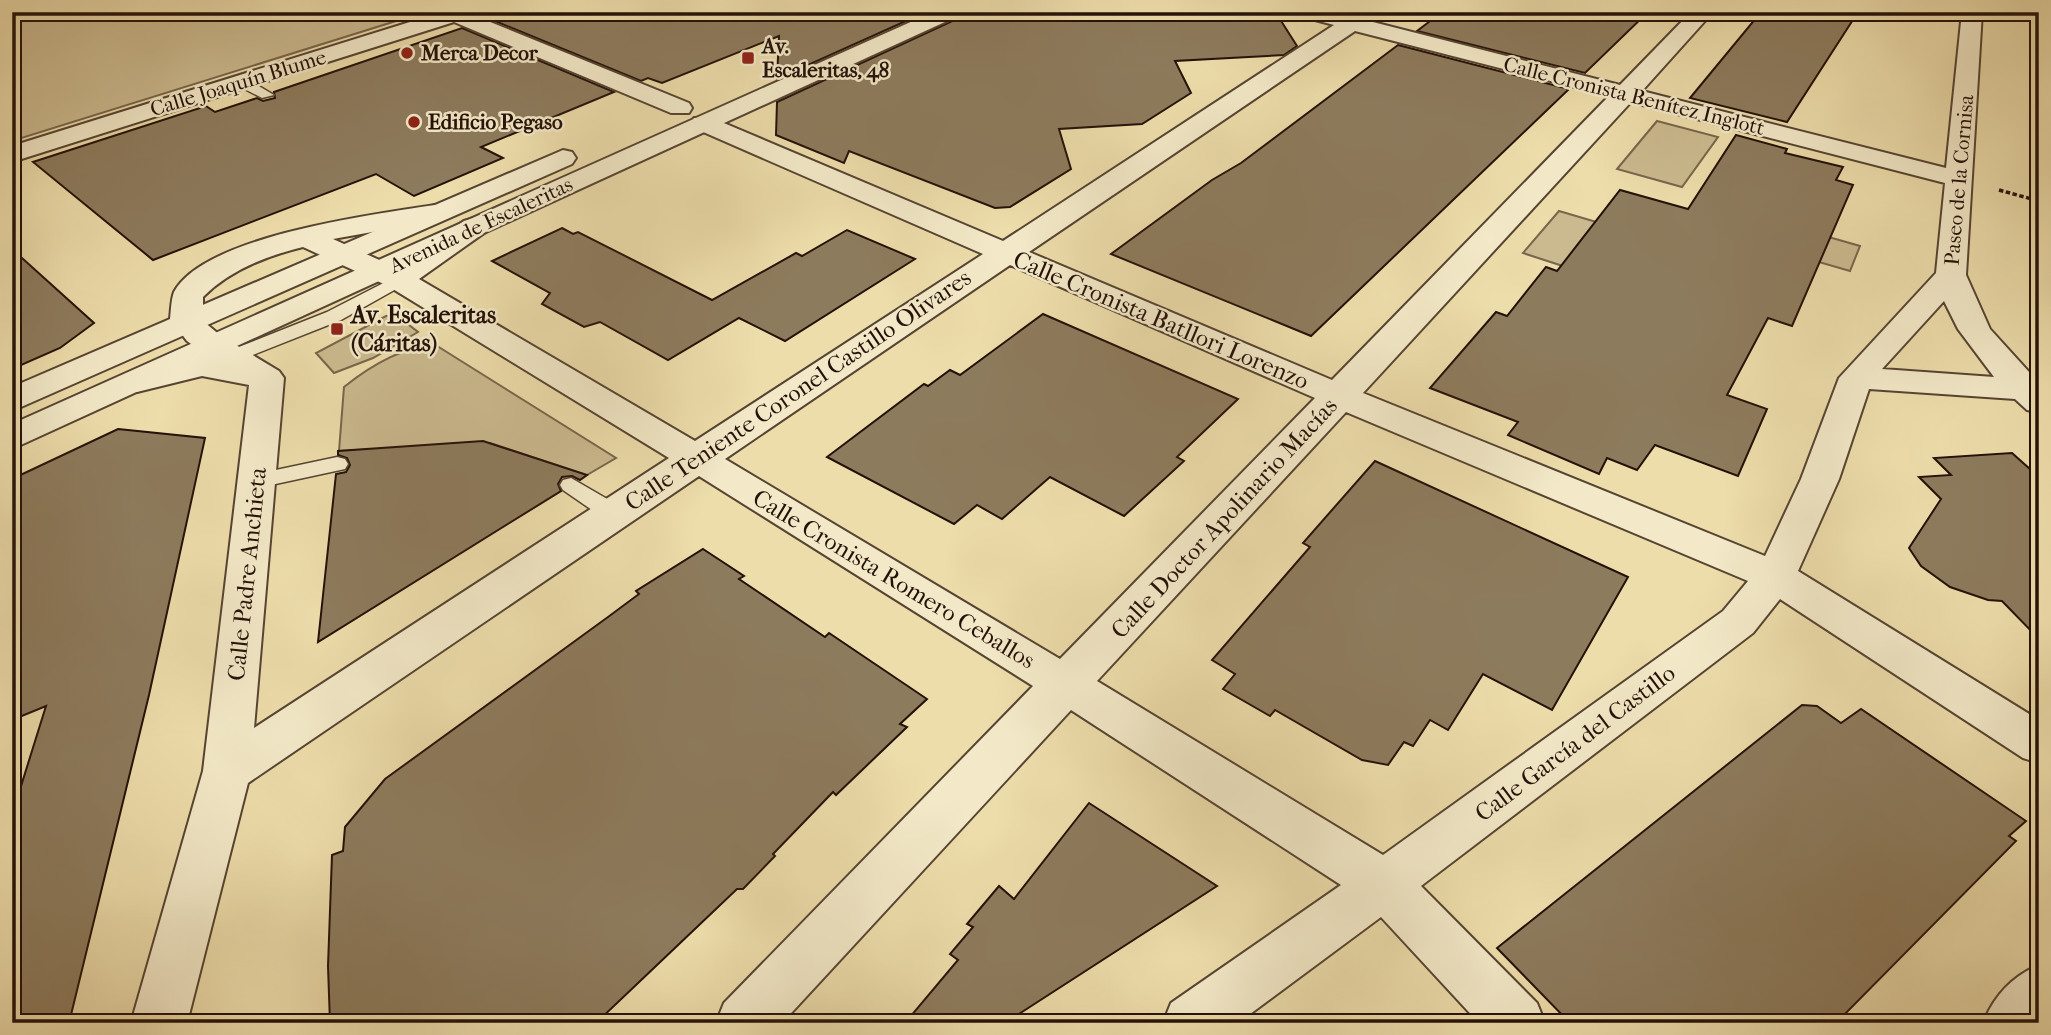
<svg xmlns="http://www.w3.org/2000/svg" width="2051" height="1035" viewBox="0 0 2051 1035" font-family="'IM FELL French Canon',serif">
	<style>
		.green { fill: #cbba8f; stroke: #78664c; stroke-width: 2 }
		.building { fill: #8d7b5d; stroke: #241109; stroke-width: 2 }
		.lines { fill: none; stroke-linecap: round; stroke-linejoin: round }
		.service-casing { stroke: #564432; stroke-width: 3 }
		.minor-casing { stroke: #564432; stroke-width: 4 }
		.tertiary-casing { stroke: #564432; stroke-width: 4 }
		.path { stroke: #241109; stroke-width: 3.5; stroke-dasharray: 4.5 2.5; stroke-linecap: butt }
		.service { fill: #f3e9c8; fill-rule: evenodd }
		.minor { fill: #f3e9c8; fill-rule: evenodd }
		.tertiary { fill: #f3e9c8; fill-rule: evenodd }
		.poi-dot { fill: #8f2418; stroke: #f3e9c8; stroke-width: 2.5 }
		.labels { text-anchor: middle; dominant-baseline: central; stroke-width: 5; stroke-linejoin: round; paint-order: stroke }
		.far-poi-label { font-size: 21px; font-weight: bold; fill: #241109; stroke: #f3e9c8; text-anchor: start }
		.far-street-label { font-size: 21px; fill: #241109; stroke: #f3e9c8 }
		.poi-label { font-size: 24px; font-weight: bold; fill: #241109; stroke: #f3e9c8; text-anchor: start }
		.street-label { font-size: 24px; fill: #241109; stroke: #f3e9c8 }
	</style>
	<rect width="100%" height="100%" fill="#edddab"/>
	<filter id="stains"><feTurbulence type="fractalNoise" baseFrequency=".00286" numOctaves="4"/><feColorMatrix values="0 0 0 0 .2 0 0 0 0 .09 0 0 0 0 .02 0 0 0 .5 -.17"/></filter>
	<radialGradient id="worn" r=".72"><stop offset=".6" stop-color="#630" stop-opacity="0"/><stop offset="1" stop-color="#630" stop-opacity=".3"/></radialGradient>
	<g class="green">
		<path d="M 12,12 L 425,12 L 12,141 Z"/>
		<path d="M 1657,121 L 1718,137 L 1682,187 L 1617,169 Z"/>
		<path d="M 1559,211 L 1685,248 L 1655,296 L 1523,253 Z"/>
		<path d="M 1766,219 L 1860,246 L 1850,271 L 1791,254 Z"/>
		<path d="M 396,315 L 418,332 L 373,358 L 334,373 L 316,353 L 386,316 Z"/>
		<path d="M 434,344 L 616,458 L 587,475 L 490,443 L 339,451 L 344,387 C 370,366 401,348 434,344 Z"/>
	</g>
	<g class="building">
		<path d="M 509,12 L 926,12 L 777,79 L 779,36 L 662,83 L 648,78 L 641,81 L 490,19 Z"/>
		<path d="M 963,12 L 1263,12 L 1278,16 L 1297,46 L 1284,55 L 1175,61 L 1191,93 L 1142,124 L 1059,129 L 1071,169 L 1010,207 L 995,208 L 849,151 L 844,163 L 776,135 L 777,102 L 959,18 Z"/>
		<path d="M 1442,12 L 1648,12 L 1585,73 L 1417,31 Z"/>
		<path d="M 1761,12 L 1858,12 L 1787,122 L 1690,98 Z"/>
		<path d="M 462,28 L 614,92 L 481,147 L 503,158 L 414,196 L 376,174 L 153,260 L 33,162 L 206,106 L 215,112 L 257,98 L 263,101 L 275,98 L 274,92 Z"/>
		<path d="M 1398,45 L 1569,89 L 1311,336 L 1111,254 L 1212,180 L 1241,163 Z"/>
		<path d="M 1736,135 L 1787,149 L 1785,153 L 1843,167 L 1836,180 L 1853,185 L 1792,326 L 1768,318 L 1727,395 L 1767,409 L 1738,476 L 1655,445 L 1637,470 L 1607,458 L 1599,474 L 1508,435 L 1518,422 L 1430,388 L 1496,312 L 1507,316 L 1546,267 L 1557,271 L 1620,190 L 1688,209 Z"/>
		<path d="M 562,228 L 573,234 L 578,232 L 712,300 L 796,253 L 802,256 L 847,230 L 915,259 L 785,341 L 739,318 L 668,360 L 600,322 L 584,327 L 542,304 L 550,293 L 492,261 Z"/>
		<path d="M 12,249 L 94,323 L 60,348 L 12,369 Z"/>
		<path d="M 1043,314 L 1238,399 L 1177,457 L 1184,461 L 1124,516 L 1050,477 L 1002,519 L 977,505 L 954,524 L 827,457 L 924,384 L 928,386 L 950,370 L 960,375 Z"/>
		<path d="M 118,429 L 205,438 L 149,695 L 70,1019 L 12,1023 L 12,815 L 46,706 L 12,720 L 12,479 Z"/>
		<path d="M 483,441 L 587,475 L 580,480 L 572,476 L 562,477 L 558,484 L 561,491 L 318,642 L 336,474 L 346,472 L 350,465 L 347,458 L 338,455 L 338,451 Z"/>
		<path d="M 2012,453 L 2039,477 L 2039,639 L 2002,601 L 1988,600 L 1950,587 L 1921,566 L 1909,548 L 1941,499 L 1919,477 L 1951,475 L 1934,458 Z"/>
		<path d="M 1375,461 L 1628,577 L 1552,710 L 1483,674 L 1448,730 L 1430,720 L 1413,746 L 1404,742 L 1388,765 L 1362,760 L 1275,710 L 1270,716 L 1223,689 L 1235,674 L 1212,660 L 1310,547 L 1303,543 Z"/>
		<path d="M 703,549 L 744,576 L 739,579 L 825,637 L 829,633 L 927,699 L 900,724 L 907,727 L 836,795 L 833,792 L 773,854 L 775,856 L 743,889 L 737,889 L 596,1023 L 330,1023 L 328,966 L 332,855 L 343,851 L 345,827 L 385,779 L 608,617 L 639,594 L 636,591 Z"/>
		<path d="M 1802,705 L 1817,706 L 1841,723 L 1861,709 L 2026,821 L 2009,836 L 2016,841 L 1836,1023 L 1570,1023 L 1497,948 Z"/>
		<path d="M 1089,803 L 1217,886 L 1005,1023 L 905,1023 L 958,960 L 950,954 L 973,927 L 967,924 L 999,886 L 1014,899 Z"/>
	</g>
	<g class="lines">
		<g class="service-casing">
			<g id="service">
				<path d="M 237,79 L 247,79 L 274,95 L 262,98 L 237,85 Z"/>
				<path d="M 399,275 L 408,280 L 405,284 L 341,320 L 225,366 L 211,366 L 208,362 L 211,358 L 327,312 Z"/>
				<path d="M 337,457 L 345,459 L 348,464 L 345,469 L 257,488 L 249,486 L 246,481 L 249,476 L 257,474 Z"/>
				<path d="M 571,478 L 621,507 L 624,513 L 621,519 L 605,519 L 563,490 L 560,485 L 563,480 Z"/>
			</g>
		</g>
		<g class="minor-casing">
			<g id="minor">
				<path d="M 442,12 L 474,12 L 473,15 L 689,103 L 692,108 L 689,113 L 671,113 L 454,22 L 12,162 L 12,146 Z"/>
				<path d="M 1297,12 L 1333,12 L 1348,16 L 1354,12 L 1379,12 L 1369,21 L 1620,85 L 1691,12 L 1713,12 L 1642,91 L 1946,168 L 1962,12 L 1982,12 L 1966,275 L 1990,329 L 2039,383 L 2039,413 L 2027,410 L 2015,399 L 1869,389 L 1839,479 L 1798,571 L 2039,720 L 2039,763 L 2023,758 L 1780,599 L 1753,633 L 1421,886 L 1537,1003 L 1545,1023 L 1479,1023 L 1381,917 L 1238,1023 L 1163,1023 L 1171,1003 L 1341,885 L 1071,710 L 782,1023 L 716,1023 L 724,1003 L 1033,686 L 699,476 L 248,783 L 187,1023 L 131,1023 L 203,771 L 249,385 L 202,376 L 137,392 L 125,389 L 120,382 L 125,375 L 202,356 L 209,357 L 187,341 L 170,319 C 171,311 171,300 174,292 C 204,236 375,214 435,205 L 445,207 L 449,213 L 445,219 L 333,239 L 397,268 L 464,221 L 474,218 L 484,221 L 488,227 L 484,233 L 419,279 L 695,441 L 983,254 L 694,128 L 691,123 L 694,118 L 712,118 L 1003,241 L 1334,25 L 1300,16 ZM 1355,31 L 1609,96 L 1332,380 L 1029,252 ZM 1631,102 L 1945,183 L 1936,273 L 1839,378 L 1801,479 L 1765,556 L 1363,393 ZM 303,247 L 388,286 L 669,458 L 254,728 L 284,378 L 279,371 L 221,336 L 203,321 L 203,297 C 230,270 266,256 303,247 ZM 1010,265 L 1315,398 L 1060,659 L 725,459 ZM 1944,301 L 1958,329 L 1994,377 L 1882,369 ZM 1346,412 L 1748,581 L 1723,611 L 1383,855 L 1097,681 Z"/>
				<path d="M 2039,965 L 2039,1023 L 1983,1023 C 1994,996 2012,976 2039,965 Z"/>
			</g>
		</g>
		<g class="tertiary-casing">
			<g id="tertiary">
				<path d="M 933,12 L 961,12 L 958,16 L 12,449 L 12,424 Z"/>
				<path d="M 563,150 L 572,152 L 576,158 L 572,164 L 12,411 L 12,387 Z"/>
			</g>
		</g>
		<path class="path" d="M 1999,190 L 2039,201"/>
		<use href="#service" class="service"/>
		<use href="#minor" class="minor"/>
		<use href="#tertiary" class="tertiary"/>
	</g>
	<g class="poi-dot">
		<circle cx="407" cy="53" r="7"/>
		<rect x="741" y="51" width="14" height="14" rx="3.5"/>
		<circle cx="414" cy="122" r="7"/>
		<rect x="330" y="322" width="14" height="14" rx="3.5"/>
	</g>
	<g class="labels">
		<g class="far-poi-label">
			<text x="762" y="46">Av.<tspan x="762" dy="24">Escaleritas, 48</tspan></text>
			<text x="421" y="53">Merca Decor</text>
			<text x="428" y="122">Edificio Pegaso</text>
		</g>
		<g class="far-street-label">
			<text transform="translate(238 83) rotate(-17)">Calle Joaquín Blume</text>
			<text transform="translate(1634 96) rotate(14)">Calle Cronista Benítez Inglott</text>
			<text transform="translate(1959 180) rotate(-85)">Paseo de la Cornisa</text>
			<text transform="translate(481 225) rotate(-25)">Avenida de Escaleritas</text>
		</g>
		<g class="poi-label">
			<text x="351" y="315">Av. Escaleritas<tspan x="351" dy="28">(Cáritas)</tspan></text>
		</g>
		<g class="street-label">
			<text transform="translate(1161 320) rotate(23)">Calle Cronista Batllori Lorenzo</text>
			<text transform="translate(798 390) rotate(-34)">Calle Teniente Coronel Castillo Olivares</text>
			<text transform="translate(1224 518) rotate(-47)">Calle Doctor Apolinario Macías</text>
			<text transform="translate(247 574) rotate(-84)">Calle Padre Anchieta</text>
			<text transform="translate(894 579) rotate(31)">Calle Cronista Romero Ceballos</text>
			<text transform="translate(1575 743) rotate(-37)">Calle García del Castillo</text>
		</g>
	</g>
	<rect width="2051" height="1035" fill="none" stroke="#edddab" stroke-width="42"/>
	<rect x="14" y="14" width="2023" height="1007" fill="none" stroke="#241109" stroke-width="3.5"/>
	<rect x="21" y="21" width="2009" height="993" fill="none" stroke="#241109" stroke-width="2"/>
	<rect width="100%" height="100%" filter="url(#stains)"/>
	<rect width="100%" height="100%" fill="url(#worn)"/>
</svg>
